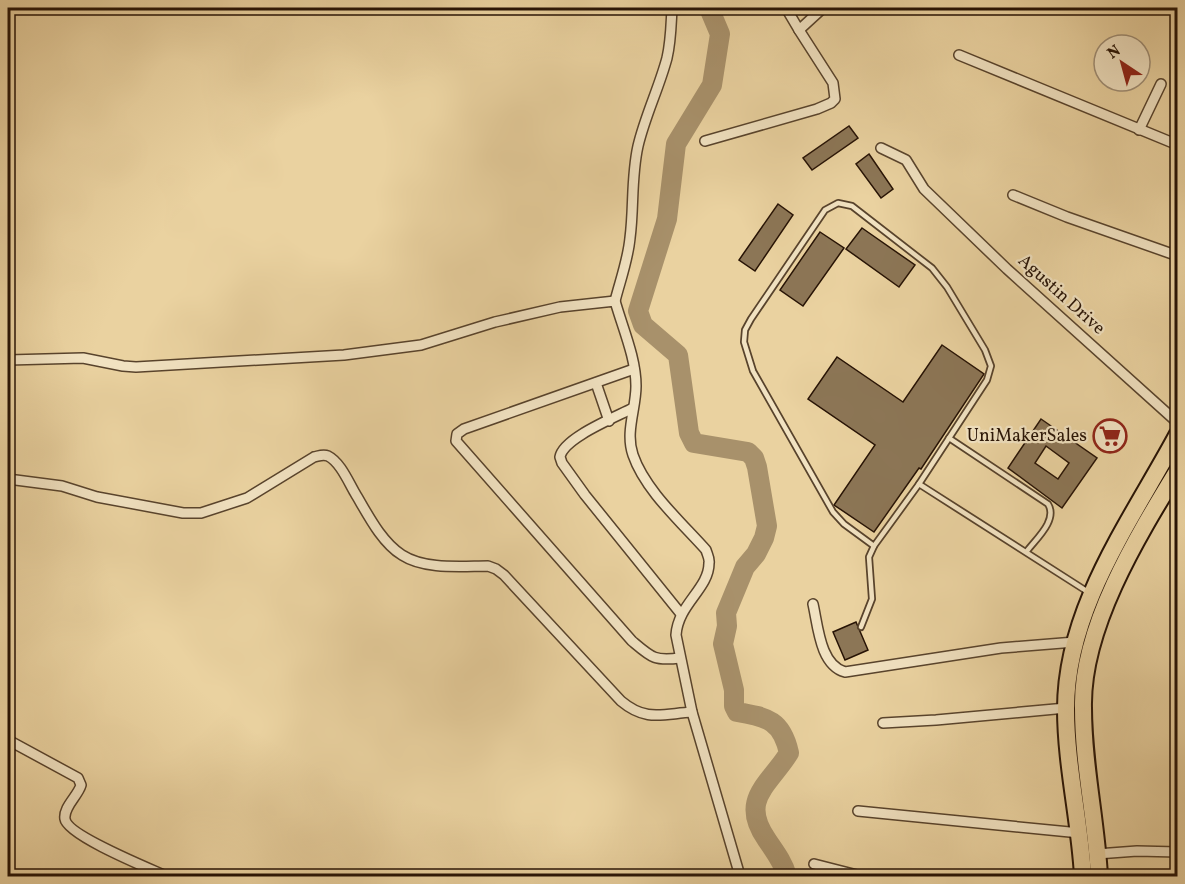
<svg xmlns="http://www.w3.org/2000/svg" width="1185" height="884" viewBox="0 0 1185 884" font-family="Vollkorn,serif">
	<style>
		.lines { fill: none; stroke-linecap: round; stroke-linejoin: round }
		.river { stroke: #a8916b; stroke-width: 20 }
		.building { fill: #8c7656; stroke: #271305; stroke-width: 1.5; fill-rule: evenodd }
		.lane-casing { stroke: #58432c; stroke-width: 8 }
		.street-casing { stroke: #58432c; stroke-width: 12 }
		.highway-casing { stroke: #271305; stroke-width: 20 }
		.lane { stroke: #f1e2c1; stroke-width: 4.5 }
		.street { stroke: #f1e2c1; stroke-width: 9 }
		.highway { stroke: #ead2a0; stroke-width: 16 }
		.labels { text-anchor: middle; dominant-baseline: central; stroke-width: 4.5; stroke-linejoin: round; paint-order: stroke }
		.street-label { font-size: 18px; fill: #271305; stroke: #f1e2c1 }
		.poi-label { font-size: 18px; fill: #271305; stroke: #f1e2c1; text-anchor: end }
	</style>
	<rect width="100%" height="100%" fill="#ead2a0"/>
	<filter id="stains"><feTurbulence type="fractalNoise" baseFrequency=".00333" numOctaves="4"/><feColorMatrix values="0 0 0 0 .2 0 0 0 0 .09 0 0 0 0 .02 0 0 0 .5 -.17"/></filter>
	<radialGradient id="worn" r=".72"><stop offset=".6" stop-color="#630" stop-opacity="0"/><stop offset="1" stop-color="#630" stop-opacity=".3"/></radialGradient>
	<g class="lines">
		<path class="river" d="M 709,8 L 720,34 L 712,85 L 676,144 L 667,219 L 638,311 L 643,325 L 678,355 L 689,433 L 694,443 L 748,452 L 754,458 L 757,467 L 767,526 L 764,538 L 756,554 L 745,567 L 726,613 L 727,626 L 723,644 L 734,690 L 734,706 L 737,712 C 768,717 782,721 789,753 C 768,786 739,800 767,840 C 775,852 783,862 787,876"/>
	</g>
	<g class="building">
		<path d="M 849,126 L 858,138 L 812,170 L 803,158 Z"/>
		<path d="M 869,154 L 893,189 L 881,198 L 856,164 Z"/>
		<path d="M 778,204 L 793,215 L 755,271 L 739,260 Z"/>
		<path d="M 862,228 L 915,265 L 899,287 L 846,249 Z"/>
		<path d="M 820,232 L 844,248 L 803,306 L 780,290 Z"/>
		<path d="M 942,345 L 984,374 L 921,469 L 919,468 L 874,532 L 834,505 L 875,445 L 808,399 L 837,357 L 903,402 Z"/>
		<path d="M 1041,419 L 1097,458 L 1062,508 L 1008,468 ZM 1046,446 L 1069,463 L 1058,479 L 1035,463 Z"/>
		<path d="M 856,622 L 868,650 L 845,660 L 833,632 Z"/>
	</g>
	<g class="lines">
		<g class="lane-casing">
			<g id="lane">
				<path d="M 838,203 L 852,206 L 932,268 L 947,287 L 985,350 L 991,366 L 987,380 L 919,484 L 874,546 L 844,524 L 833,512 L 753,371 L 744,342 L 745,330 L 751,319 L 825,210 Z"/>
				<path d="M 949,438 L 1048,504 C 1058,520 1036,539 1027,551"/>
				<path d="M 919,484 L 1088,592"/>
				<path d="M 861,627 L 872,599 L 869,557 L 874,546"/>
			</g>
		</g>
		<g class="street-casing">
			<g id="street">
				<path d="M 786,8 L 799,30"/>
				<path d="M 959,55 L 1178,145"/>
				<path d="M 1139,130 L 1161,84"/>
				<path d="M 705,141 L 817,109 L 831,103 L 835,99 L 833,83 L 799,30 L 823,8"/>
				<path d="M 881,148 L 906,160 L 924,189 L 1007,269 L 1178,423"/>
				<path d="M 1013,195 L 1067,217 L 1178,256"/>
				<path d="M 615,301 C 620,281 628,260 630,238 C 634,208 631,177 638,146 C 645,116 659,88 667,58 C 671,41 671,25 672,8"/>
				<path d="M 8,360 L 83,358 L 123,366 L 136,367 L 344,355 L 421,345 L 495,322 L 560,307 L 615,301 C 623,329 636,358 636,386 C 636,409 625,432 633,455 C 645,490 681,522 706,550 C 707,554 710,559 709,563 C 709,589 678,604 676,635 L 692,712 L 740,876"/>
				<path d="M 634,369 L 464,429 L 457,434 L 456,441 L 632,641 C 652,658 654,661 680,658"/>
				<path d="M 596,383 L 609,421"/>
				<path d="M 633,408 C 616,417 563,438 560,457 L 562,463 L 585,495 L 681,614"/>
				<path d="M 8,479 L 62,486 L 97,497 L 183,513 L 201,513 L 247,498 L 314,457 C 319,456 323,454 328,456 C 340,462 348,481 355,493 C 367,513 381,542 402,555 C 425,570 462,566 488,566 L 496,569 L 504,575 L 621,701 C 646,722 662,714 692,712"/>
				<path d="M 813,604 C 818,626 820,665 845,672 L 1001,648 L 1075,642"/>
				<path d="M 883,723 L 936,720 L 1066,708"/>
				<path d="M 8,740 L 78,778 L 81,785 C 78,796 63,807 65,819 C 67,835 148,868 166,876"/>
				<path d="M 858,811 L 1080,833"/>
				<path d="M 1097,854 L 1137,851 L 1178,852"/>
				<path d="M 814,864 L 861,876"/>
			</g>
		</g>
		<g class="highway-casing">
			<g id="highway">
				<path d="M 1083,876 C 1080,821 1066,765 1066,709 C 1066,607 1132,520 1178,434"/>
				<path d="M 1099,876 C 1096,820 1083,765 1083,708 C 1081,628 1137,537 1178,470"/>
			</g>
		</g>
		<use href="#lane" class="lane"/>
		<use href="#street" class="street"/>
		<use href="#highway" class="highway"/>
	</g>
	<defs>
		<g id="supermarket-ring" transform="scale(1.725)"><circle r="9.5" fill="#f1e2c1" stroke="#8f2418" stroke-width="1.5"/><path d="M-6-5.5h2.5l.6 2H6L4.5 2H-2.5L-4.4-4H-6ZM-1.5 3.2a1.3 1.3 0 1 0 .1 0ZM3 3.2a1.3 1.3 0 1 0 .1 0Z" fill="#8f2418"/></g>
	</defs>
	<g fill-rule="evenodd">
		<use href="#supermarket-ring" x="1110" y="436"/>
	</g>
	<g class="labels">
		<g class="street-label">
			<text transform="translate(1061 295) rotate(42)">Agustin Drive</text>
		</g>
		<g class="poi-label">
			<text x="1087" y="436">UniMakerSales</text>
		</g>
	</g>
	<rect width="1185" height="884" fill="none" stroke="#ead2a0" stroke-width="30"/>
	<rect x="9" y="9" width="1167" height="866" fill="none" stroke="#271305" stroke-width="3"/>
	<rect x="15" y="15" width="1155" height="854" fill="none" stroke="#271305" stroke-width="1.5"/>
	<g transform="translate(1122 63) rotate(324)"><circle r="28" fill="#f1e2c1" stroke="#a08f76" stroke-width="1.5"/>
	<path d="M0-4.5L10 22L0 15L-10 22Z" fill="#8f2418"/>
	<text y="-9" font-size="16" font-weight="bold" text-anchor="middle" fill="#271305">N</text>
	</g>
	<rect width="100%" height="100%" filter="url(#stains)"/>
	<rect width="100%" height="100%" fill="url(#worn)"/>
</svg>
